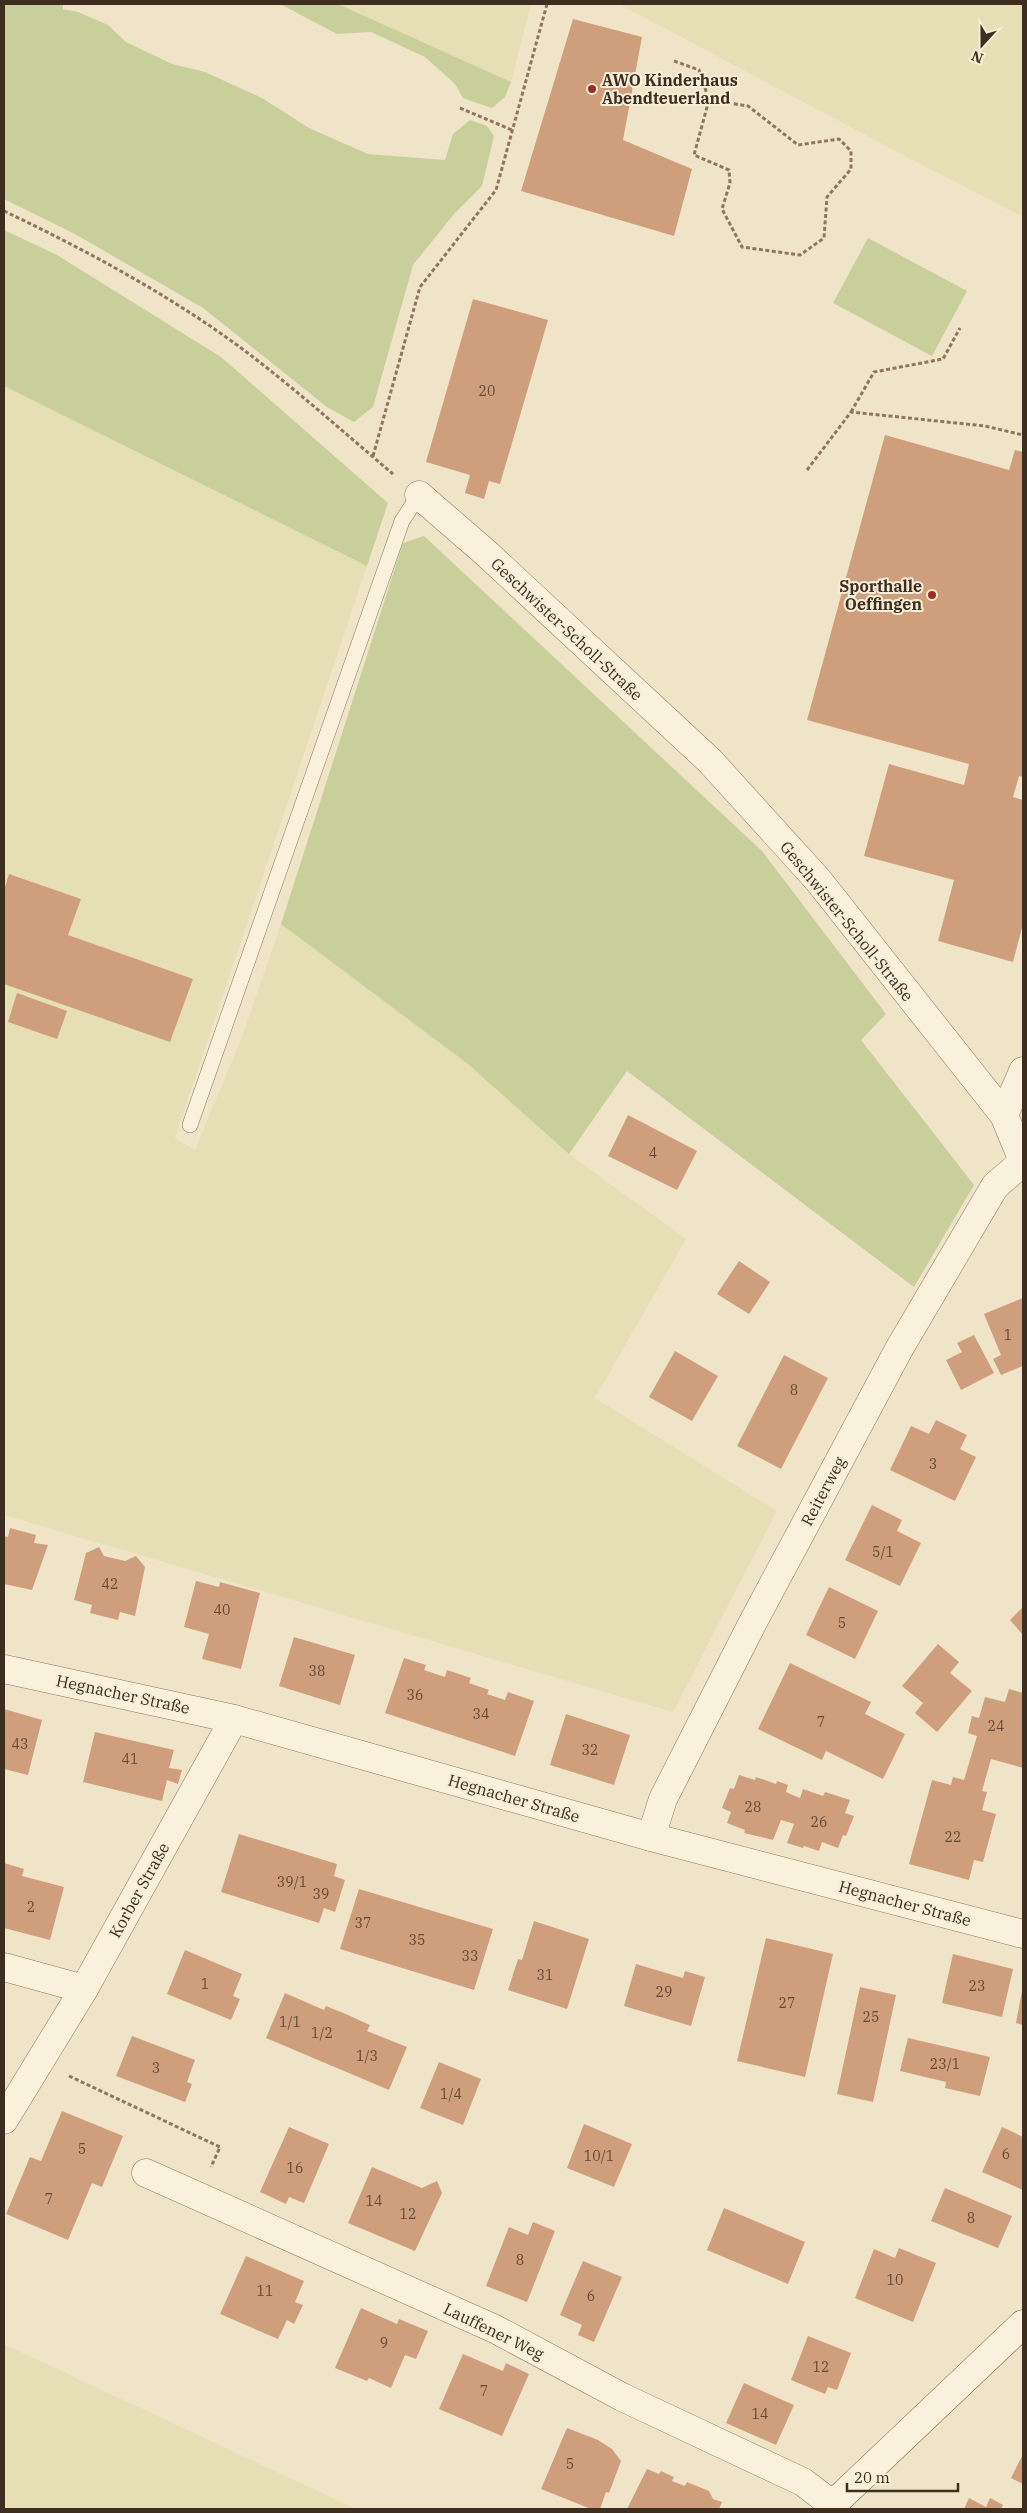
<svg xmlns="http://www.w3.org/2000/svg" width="1027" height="2513" viewBox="0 0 1027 2513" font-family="'IBM Plex Serif',serif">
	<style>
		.farmland { fill: #e6deb5 }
		.green { fill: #c9cf9b }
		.building { fill: #cf9f7d }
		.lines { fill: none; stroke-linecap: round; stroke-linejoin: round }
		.lane-casing { stroke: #8d765c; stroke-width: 16 }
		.street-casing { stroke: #8d765c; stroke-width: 29 }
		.secondary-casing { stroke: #6f573f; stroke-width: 29 }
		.path { stroke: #8d765c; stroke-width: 3; stroke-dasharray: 4 2.5; stroke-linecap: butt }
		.lane { stroke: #faf1dc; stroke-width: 15 }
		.street { stroke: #faf1dc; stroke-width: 28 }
		.secondary { stroke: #faf1dc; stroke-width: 28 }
		.poi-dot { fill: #9e2a2b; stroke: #f7eed8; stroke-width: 2 }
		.labels { text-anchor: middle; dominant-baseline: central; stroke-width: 4; stroke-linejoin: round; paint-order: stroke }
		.number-label { font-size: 14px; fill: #624a37 }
		.poi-label { font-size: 16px; font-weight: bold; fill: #3d2e20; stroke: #f7eed8; text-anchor: start }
		.street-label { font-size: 16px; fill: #3d2e20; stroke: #f7eed8 }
	</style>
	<rect width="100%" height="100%" fill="#f0e4c8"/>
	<g class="farmland">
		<path d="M 338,4 L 531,4 L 511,82 Z"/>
		<path d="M 619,4 L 1023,4 L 1023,217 L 892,149 Z"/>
		<path d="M 4,386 L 367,566 L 175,1138 L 195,1150 L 242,1037 L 281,924 L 468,1064 L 569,1154 L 686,1239 L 595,1398 L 777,1511 L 673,1712 L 4,1515 Z"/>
		<path d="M 4,2344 L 356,2509 L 4,2509 Z"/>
	</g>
	<g class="green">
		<path d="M 4,4 L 63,4 L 63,9 L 78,12 L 108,25 L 126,42 L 172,64 L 205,72 L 262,98 L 309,128 L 368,154 L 445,160 L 453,134 L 470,120 L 487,126 L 494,136 L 482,186 L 454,214 L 413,265 L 373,407 L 354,422 L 327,407 L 203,308 L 75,234 L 4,199 Z"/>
		<path d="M 280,4 L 338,4 L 511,82 L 505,97 L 492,108 L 463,98 L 455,84 L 425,57 L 371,32 L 337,34 Z"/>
		<path d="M 4,230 L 57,255 L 221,357 L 388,503 L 367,566 L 4,386 Z"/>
		<path d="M 868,238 L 967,291 L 932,356 L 833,303 Z"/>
		<path d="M 424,536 L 762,851 L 886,1014 L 861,1040 L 974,1185 L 914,1287 L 627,1071 L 569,1154 L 468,1064 L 281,924 L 403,543 Z"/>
	</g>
	<g class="building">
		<path d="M 573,19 L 642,37 L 623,140 L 692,169 L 674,236 L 521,191 Z"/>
		<path d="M 473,299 L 548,320 L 500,484 L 489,481 L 484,499 L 465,493 L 470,475 L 426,462 Z"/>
		<path d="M 885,435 L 1009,470 L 1015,450 L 1023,452 L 1023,777 L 1019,776 L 1013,797 L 1023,800 L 1023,924 L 1013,962 L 938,941 L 954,880 L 864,856 L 889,764 L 964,785 L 969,764 L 807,720 Z"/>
		<path d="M 9,874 L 81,899 L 68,935 L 193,979 L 170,1042 L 4,984 L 4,890 Z"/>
		<path d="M 17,993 L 67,1011 L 57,1039 L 8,1022 Z"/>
		<path d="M 628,1115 L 697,1151 L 677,1190 L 608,1156 Z"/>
		<path d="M 739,1261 L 770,1282 L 749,1314 L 717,1294 Z"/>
		<path d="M 1023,1298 L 1023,1366 L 1001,1375 L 993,1359 L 1001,1355 L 984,1314 Z"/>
		<path d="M 974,1335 L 994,1373 L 961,1390 L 946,1360 L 962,1352 L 957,1343 Z"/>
		<path d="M 675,1351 L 718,1376 L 692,1421 L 649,1397 Z"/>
		<path d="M 784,1355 L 828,1378 L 781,1469 L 737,1446 Z"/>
		<path d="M 936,1420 L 967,1435 L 960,1449 L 976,1457 L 955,1501 L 890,1470 L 911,1426 L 929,1434 Z"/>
		<path d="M 872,1505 L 902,1520 L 897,1531 L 921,1543 L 900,1586 L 845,1560 Z"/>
		<path d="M 10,1528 L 36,1535 L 34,1543 L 48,1545 L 32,1590 L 4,1584 L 4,1536 L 8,1537 Z"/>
		<path d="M 99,1547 L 104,1556 L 125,1561 L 136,1556 L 145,1567 L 135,1616 L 120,1612 L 118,1620 L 90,1613 L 92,1605 L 74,1600 L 86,1553 Z"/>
		<path d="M 196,1581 L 219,1587 L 220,1582 L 260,1593 L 241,1669 L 202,1659 L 209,1634 L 184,1627 Z"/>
		<path d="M 829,1587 L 878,1611 L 855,1659 L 806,1635 Z"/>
		<path d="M 1023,1607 L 1023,1635 L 1010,1620 Z"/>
		<path d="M 294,1637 L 355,1655 L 340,1705 L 279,1686 Z"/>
		<path d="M 938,1644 L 959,1662 L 950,1673 L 972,1691 L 937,1732 L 915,1713 L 923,1703 L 902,1686 Z"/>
		<path d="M 404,1658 L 426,1665 L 424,1670 L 445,1677 L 447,1670 L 471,1678 L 469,1683 L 489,1690 L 487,1694 L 505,1700 L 508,1692 L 534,1701 L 515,1756 L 385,1713 Z"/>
		<path d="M 790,1663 L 871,1702 L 865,1714 L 905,1734 L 883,1779 L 826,1751 L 822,1760 L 758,1729 Z"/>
		<path d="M 1009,1689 L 1023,1693 L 1023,1768 L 991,1759 L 982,1791 L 987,1792 L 982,1810 L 996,1814 L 983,1862 L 974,1860 L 969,1880 L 909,1864 L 932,1780 L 951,1785 L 953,1777 L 964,1780 L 977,1736 L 968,1733 L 972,1716 L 979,1718 L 985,1697 L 1005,1702 Z"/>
		<path d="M 4,1709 L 42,1720 L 28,1775 L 4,1769 Z"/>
		<path d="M 566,1714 L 630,1735 L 614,1785 L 550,1765 Z"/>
		<path d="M 95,1732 L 174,1750 L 169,1768 L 182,1770 L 178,1784 L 167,1780 L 162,1801 L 83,1782 Z"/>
		<path d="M 739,1775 L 755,1780 L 756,1777 L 776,1784 L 777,1781 L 788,1785 L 786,1792 L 800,1798 L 803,1789 L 823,1796 L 825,1792 L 850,1800 L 845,1813 L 854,1816 L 846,1836 L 843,1835 L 838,1848 L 822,1842 L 819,1851 L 804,1846 L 803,1848 L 787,1843 L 794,1824 L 781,1820 L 773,1840 L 744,1833 L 745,1830 L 727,1823 L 731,1812 L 722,1808 L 730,1788 L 734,1789 Z"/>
		<path d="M 239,1834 L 337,1864 L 334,1876 L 345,1880 L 335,1912 L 324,1908 L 319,1923 L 221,1892 Z"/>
		<path d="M 4,1863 L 24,1869 L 22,1876 L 64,1887 L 50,1940 L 4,1928 Z"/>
		<path d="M 359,1889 L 493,1929 L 474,1990 L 340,1949 Z"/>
		<path d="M 534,1921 L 589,1939 L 567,2009 L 508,1990 L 518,1959 L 522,1960 Z"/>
		<path d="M 766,1938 L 833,1954 L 805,2077 L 737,2061 Z"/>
		<path d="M 185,1950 L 242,1974 L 233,1996 L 240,1999 L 231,2020 L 167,1994 Z"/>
		<path d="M 953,1954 L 1013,1969 L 1002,2017 L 942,2003 Z"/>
		<path d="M 636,1964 L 683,1978 L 685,1971 L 705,1977 L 691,2026 L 624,2006 Z"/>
		<path d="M 860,1987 L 896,1995 L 873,2102 L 837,2094 Z"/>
		<path d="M 1022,1991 L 1023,1991 L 1023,2025 L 1016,2023 Z"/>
		<path d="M 285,1993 L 324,2010 L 326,2006 L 348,2015 L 370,2025 L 367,2031 L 407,2047 L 389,2090 L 266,2038 Z"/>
		<path d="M 132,2036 L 195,2060 L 187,2082 L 192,2084 L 185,2102 L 116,2076 Z"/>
		<path d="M 908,2038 L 990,2057 L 980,2096 L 945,2088 L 946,2082 L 900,2071 Z"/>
		<path d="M 439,2062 L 481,2079 L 463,2125 L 420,2108 Z"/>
		<path d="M 62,2111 L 123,2136 L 102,2187 L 92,2183 L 68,2240 L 6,2214 L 30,2157 L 41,2161 Z"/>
		<path d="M 584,2124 L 632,2144 L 614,2187 L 567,2168 Z"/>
		<path d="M 289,2127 L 329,2144 L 304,2203 L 289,2197 L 286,2204 L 260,2192 Z"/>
		<path d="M 1002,2127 L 1023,2137 L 1023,2190 L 982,2172 Z"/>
		<path d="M 372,2167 L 422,2188 L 437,2181 L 442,2193 L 415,2251 L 348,2223 Z"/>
		<path d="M 945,2188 L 1012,2216 L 998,2248 L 931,2221 Z"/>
		<path d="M 724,2208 L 805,2242 L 788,2284 L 707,2250 Z"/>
		<path d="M 533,2222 L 555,2231 L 527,2302 L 486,2286 L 509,2227 L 528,2235 Z"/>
		<path d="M 899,2248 L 936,2263 L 913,2322 L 855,2298 L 874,2249 L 895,2258 Z"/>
		<path d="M 246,2256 L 304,2281 L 295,2302 L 303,2305 L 294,2324 L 287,2320 L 278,2339 L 220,2314 Z"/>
		<path d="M 583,2261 L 622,2277 L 594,2342 L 578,2335 L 582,2325 L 560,2315 Z"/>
		<path d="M 361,2308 L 397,2324 L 399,2319 L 428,2331 L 416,2359 L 405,2355 L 391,2388 L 369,2378 L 367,2381 L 335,2368 Z"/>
		<path d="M 808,2336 L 851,2353 L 837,2390 L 828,2387 L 825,2394 L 791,2380 Z"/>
		<path d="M 463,2354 L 503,2371 L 506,2363 L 529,2374 L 502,2436 L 439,2409 Z"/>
		<path d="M 744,2383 L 794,2405 L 776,2445 L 726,2423 Z"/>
		<path d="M 567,2428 L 598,2440 L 612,2449 L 621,2461 L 609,2493 L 606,2492 L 600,2509 L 591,2509 L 541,2489 Z"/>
		<path d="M 1023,2454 L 1023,2484 L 1011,2478 Z"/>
		<path d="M 647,2469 L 659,2474 L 661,2471 L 674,2477 L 672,2481 L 685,2486 L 687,2482 L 709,2491 L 713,2499 L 722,2502 L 719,2509 L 627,2509 Z"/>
		<path d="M 969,2498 L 986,2507 L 990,2498 L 1003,2505 L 1001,2509 L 964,2509 Z"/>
	</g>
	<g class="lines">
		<g class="lane-casing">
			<path id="lane" d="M 190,1125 L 402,521 L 419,495"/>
		</g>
		<g class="street-casing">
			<g id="street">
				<path d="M 419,495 L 486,553 L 710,761 L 818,880 L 1004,1115 L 1023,1161"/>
				<path d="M 1004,1115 L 1023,1071"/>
				<path d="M 4,1669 L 234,1719 L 651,1837 L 1023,1934"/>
				<path d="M 651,1837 L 663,1799 L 752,1624 L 899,1349 L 995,1186 L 1023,1162"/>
				<path d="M 4,1967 L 84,1989 L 234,1719"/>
				<path d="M 4,2120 L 84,1989"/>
				<path d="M 146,2173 L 495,2329 L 622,2397 L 803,2482 L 833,2505"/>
			</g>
		</g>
		<g class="secondary-casing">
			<path id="secondary" d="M 828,2509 L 1023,2324"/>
		</g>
		<g class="path">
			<path d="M 674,61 L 699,70 L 709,100 L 694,155 L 729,170 L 730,183 L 722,209 L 742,247 L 800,255 L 824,238 L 827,197 L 851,169 L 851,151 L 839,139 L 798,145 L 748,106 L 709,100"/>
			<path d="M 460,108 L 512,130"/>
			<path d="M 4,211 C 88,251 179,300 253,357 C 301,394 347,435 393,474"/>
			<path d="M 851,412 L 874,372 L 943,359 L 960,328"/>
			<path d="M 373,456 L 420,287 L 496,190 L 547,4"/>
			<path d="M 807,470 L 851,412 L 985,426 L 1023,435"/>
			<path d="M 69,2076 L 220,2147 L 211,2167"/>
		</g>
		<use href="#lane" class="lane"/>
		<use href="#street" class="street"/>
		<use href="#secondary" class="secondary"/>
	</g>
	<g class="poi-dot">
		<circle cx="592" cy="89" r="5"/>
		<circle cx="932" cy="595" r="5"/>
	</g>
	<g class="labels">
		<g class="number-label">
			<text x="487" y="391">20</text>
			<text x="653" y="1153">4</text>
			<text x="1008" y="1335">1</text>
			<text x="794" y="1390">8</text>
			<text x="933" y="1464">3</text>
			<text x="883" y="1552">5/1</text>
			<text x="110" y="1584">42</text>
			<text x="222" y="1610">40</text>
			<text x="842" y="1623">5</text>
			<text x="317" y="1671">38</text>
			<text x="415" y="1695">36</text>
			<text x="481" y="1714">34</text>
			<text x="821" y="1722">7</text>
			<text x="996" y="1726">24</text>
			<text x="20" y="1744">43</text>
			<text x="590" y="1750">32</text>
			<text x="130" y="1759">41</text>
			<text x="753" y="1807">28</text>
			<text x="819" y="1822">26</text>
			<text x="953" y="1837">22</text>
			<text x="292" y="1882">39/1</text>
			<text x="321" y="1894">39</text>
			<text x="31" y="1907">2</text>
			<text x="363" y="1923">37</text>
			<text x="417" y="1940">35</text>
			<text x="470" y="1956">33</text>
			<text x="545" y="1975">31</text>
			<text x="205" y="1984">1</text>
			<text x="977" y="1986">23</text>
			<text x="664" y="1992">29</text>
			<text x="787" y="2003">27</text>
			<text x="871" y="2017">25</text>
			<text x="290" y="2022">1/1</text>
			<text x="322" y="2033">1/2</text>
			<text x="367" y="2056">1/3</text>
			<text x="945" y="2064">23/1</text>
			<text x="156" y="2068">3</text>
			<text x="451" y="2094">1/4</text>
			<text x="82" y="2149">5</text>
			<text x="1006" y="2154">6</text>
			<text x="599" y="2156">10/1</text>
			<text x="295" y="2168">16</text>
			<text x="49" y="2199">7</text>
			<text x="374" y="2201">14</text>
			<text x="408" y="2214">12</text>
			<text x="971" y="2218">8</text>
			<text x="520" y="2260">8</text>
			<text x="895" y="2280">10</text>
			<text x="265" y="2291">11</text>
			<text x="591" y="2296">6</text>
			<text x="384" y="2343">9</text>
			<text x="821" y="2367">12</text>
			<text x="484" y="2391">7</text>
			<text x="760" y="2414">14</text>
			<text x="570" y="2464">5</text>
		</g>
		<g class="poi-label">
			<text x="602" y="80">AWO Kinderhaus<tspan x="602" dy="18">Abendteuerland</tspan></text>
			<text x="922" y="586" text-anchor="end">Sporthalle<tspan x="922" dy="18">Oeffingen</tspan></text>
		</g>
		<g class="street-label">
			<text transform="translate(567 629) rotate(43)">Geschwister-Scholl-Straße</text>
			<text transform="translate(847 921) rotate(51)">Geschwister-Scholl-Straße</text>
			<text transform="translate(823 1491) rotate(-62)">Reiterweg</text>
			<text transform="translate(123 1694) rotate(12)">Hegnacher Straße</text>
			<text transform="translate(514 1798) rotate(16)">Hegnacher Straße</text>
			<text transform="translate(139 1890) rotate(-61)">Korber Straße</text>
			<text transform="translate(905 1903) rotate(15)">Hegnacher Straße</text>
			<text transform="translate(494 2331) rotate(26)">Lauffener Weg</text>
		</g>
	</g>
	<rect width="1027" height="2513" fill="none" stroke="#3d2e20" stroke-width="10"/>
	<g transform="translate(982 45) rotate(201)" stroke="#f7eed8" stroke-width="4" paint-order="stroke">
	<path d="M0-4L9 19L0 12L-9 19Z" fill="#3d2e20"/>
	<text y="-8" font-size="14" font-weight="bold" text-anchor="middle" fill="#3d2e20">N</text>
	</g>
	<path d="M847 2483v8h111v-8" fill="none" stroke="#3d2e20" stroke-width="2.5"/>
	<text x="854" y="2483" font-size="15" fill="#3d2e20" stroke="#f7eed8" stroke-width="4" paint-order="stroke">20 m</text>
</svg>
